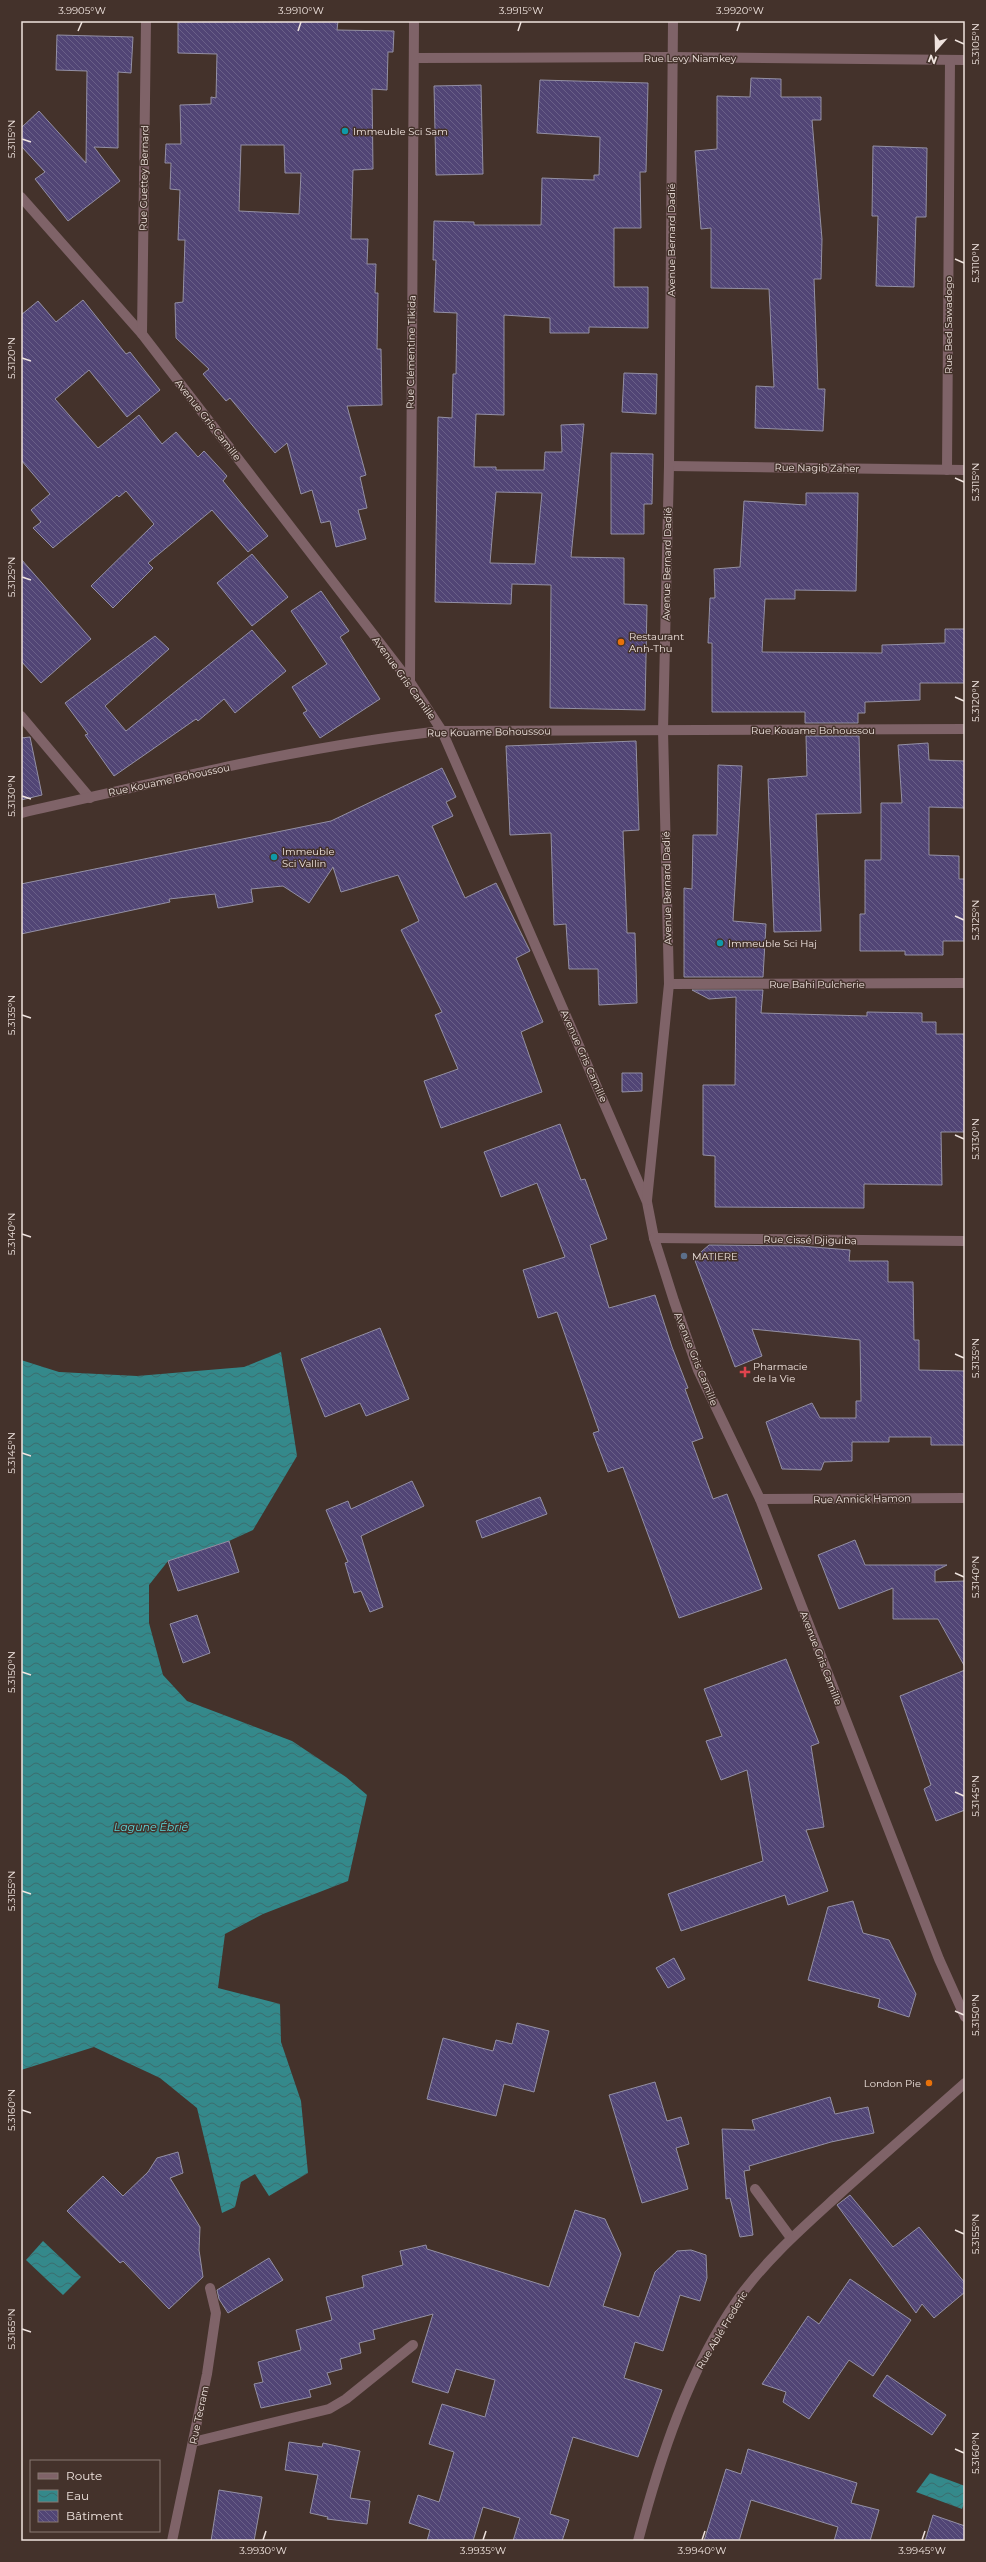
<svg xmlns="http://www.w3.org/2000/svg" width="986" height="2562" viewBox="0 0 986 2562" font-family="Montserrat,sans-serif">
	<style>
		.water { fill: url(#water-waves) }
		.building { fill: url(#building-back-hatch); stroke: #9490a4; fill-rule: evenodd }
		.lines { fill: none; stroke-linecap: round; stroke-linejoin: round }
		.lane { stroke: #7f6368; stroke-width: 10 }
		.street { stroke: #7f6368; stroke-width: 10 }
		.ticks { fill: none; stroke: #efe3de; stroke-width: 1.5 }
		.culture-dot { fill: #0f9aa8; stroke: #44322b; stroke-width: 1.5 }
		.food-dot { fill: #e8710a; stroke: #44322b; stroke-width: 1.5 }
		.service-dot { fill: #5c6f8a; stroke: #44322b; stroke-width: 1.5 }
		.health-dot { fill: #e0444e; stroke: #44322b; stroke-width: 1.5 }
		.labels { text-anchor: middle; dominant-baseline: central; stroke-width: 3; stroke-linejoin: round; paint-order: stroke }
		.street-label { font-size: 10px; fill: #efe3de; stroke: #44322b }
		.poi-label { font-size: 10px; fill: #efe3de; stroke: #44322b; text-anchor: start }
		.water-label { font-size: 11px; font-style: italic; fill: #5ad7da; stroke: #44322b }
		.neatline { fill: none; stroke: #efe3de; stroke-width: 1.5 }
		.ticks-label { font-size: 10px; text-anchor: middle; fill: #efe3de }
	</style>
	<defs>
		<pattern id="water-waves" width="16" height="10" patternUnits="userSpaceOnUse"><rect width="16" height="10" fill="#34898b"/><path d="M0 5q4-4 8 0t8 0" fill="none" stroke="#3c6d6e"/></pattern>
		<pattern id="building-back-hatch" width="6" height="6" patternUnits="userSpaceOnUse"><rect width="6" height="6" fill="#514575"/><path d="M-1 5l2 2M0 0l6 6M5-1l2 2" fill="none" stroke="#6a6088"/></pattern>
	</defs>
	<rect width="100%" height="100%" fill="#44322b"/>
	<g class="water">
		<path d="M 281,1352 L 297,1456 L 253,1530 L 229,1541 L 168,1561 L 149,1585 L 149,1623 L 163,1675 L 187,1701 L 292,1741 L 346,1777 L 367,1795 L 348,1881 L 263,1914 L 225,1934 L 218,1988 L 280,2004 L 281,2042 L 301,2101 L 308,2173 L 269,2196 L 255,2174 L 241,2182 L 235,2207 L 222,2213 L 197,2108 L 160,2078 L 94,2047 L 21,2070 L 21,1360 L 59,1372 L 137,1376 L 244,1367 Z"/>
		<path d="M 43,2241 L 81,2277 L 63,2295 L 26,2260 Z"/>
		<path d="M 930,2473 L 965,2486 L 965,2501 L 962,2509 L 916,2492 Z"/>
	</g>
	<g class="building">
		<path d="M 178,21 L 338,21 L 337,30 L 394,31 L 393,52 L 388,52 L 387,90 L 372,89 L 373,169 L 353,170 L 351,239 L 368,239 L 367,264 L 376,264 L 375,293 L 378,293 L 377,349 L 381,349 L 382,405 L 347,406 L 366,475 L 360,477 L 367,508 L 358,510 L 366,539 L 336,547 L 330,521 L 321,523 L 312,490 L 301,494 L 287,443 L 275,453 L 230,398 L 226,401 L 203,374 L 209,369 L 176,338 L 175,303 L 183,302 L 185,240 L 178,240 L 180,190 L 170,189 L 171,163 L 165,163 L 166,144 L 181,144 L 180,105 L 211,104 L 211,97 L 216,98 L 217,54 L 178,53 ZM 241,145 L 284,145 L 285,173 L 301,173 L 299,214 L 239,211 Z"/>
		<path d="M 57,35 L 133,37 L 131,73 L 118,72 L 118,148 L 94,147 L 120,181 L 68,221 L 35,179 L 45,172 L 21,146 L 21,128 L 39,111 L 86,163 L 87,71 L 56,70 Z"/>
		<path d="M 751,78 L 781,79 L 781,97 L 821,97 L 821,120 L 812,120 L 822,239 L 821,279 L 814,279 L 818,389 L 825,389 L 823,431 L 755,428 L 756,386 L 774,387 L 769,289 L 711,288 L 711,228 L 701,229 L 695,151 L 717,149 L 717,96 L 750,97 Z"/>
		<path d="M 540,80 L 648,83 L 646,172 L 640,172 L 641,228 L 614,228 L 614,287 L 648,287 L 648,328 L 589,327 L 589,333 L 550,333 L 550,318 L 504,315 L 504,415 L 476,414 L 474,467 L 496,467 L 496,470 L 544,470 L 545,452 L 562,452 L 561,425 L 584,424 L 571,557 L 624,558 L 624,604 L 647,605 L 645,710 L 550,708 L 551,585 L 512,584 L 511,604 L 435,602 L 438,417 L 452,418 L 453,374 L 456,374 L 457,313 L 434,312 L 436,260 L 433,260 L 434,221 L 474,222 L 474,225 L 541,225 L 542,178 L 594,180 L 594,175 L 599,175 L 600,137 L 537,133 ZM 496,492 L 542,493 L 535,564 L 490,563 Z"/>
		<path d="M 481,85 L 483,174 L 436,175 L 434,86 Z"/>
		<path d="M 873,146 L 927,148 L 926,217 L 916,217 L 914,287 L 876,286 L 878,216 L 872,216 Z"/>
		<path d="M 83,300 L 126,354 L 130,352 L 160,390 L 127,417 L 89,370 L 55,399 L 98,448 L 139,415 L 162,444 L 176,432 L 198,457 L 204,451 L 227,476 L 223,481 L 268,536 L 248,552 L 212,510 L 148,563 L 153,568 L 113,608 L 91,586 L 154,524 L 126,491 L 119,497 L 117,495 L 53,548 L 33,528 L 41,522 L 31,510 L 50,494 L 21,460 L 21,315 L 38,301 L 56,322 Z"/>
		<path d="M 624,373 L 657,374 L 656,414 L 622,412 Z"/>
		<path d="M 611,453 L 653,454 L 652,504 L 644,504 L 644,534 L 611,534 Z"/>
		<path d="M 806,493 L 858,493 L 856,591 L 795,590 L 795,599 L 765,599 L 762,652 L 882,653 L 882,645 L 945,643 L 945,629 L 965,629 L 965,683 L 920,683 L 920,700 L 865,702 L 865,713 L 858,713 L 858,723 L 805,723 L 805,712 L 712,712 L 712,643 L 708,643 L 710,598 L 715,598 L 714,569 L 740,567 L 744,501 L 806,505 Z"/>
		<path d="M 252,554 L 288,597 L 252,626 L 217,583 Z"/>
		<path d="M 21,559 L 91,639 L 41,683 L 21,661 Z"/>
		<path d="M 321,591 L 349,631 L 340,637 L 380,699 L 320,738 L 303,713 L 307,711 L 292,687 L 327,664 L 291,611 Z"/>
		<path d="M 252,630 L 286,671 L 235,713 L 224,699 L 198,721 L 196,719 L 114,776 L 85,735 L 88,734 L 65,703 L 155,636 L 169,649 L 105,706 L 126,731 Z"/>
		<path d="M 806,736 L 859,736 L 861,813 L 816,814 L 821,931 L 774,932 L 768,779 L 807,776 Z"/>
		<path d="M 30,737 L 42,795 L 21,800 L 21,738 Z"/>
		<path d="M 636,741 L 639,830 L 623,831 L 627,933 L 635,933 L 637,1003 L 599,1005 L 598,969 L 569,969 L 566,924 L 554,925 L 551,833 L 510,835 L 506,746 Z"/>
		<path d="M 928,743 L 929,760 L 965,761 L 965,808 L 929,807 L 929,855 L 959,856 L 959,879 L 965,879 L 965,941 L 943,941 L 943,955 L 905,955 L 905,951 L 860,951 L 860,914 L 865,914 L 865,860 L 881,860 L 881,803 L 902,803 L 898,745 Z"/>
		<path d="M 718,765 L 742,766 L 733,921 L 766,924 L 763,977 L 684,977 L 684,888 L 692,889 L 693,835 L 717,835 Z"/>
		<path d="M 442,768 L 456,797 L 446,802 L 453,816 L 432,826 L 465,898 L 496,883 L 530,951 L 516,958 L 543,1022 L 521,1032 L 542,1092 L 441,1128 L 424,1081 L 458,1069 L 435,1015 L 442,1012 L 401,930 L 419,921 L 398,875 L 341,892 L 333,867 L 309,903 L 283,886 L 251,889 L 253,902 L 218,908 L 215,894 L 169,899 L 170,902 L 21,934 L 21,884 L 331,821 Z"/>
		<path d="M 692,990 L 763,990 L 761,1013 L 867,1016 L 867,1012 L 922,1013 L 922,1022 L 936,1022 L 936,1034 L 965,1034 L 965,1132 L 941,1132 L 942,1185 L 864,1184 L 864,1208 L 715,1207 L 715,1156 L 703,1155 L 703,1085 L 735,1085 L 736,997 L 709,999 Z"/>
		<path d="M 622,1073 L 642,1073 L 642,1091 L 622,1092 Z"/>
		<path d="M 560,1124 L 581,1180 L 585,1179 L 607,1239 L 590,1245 L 609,1308 L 655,1295 L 672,1347 L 688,1388 L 685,1389 L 703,1438 L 692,1442 L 713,1499 L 727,1494 L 762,1589 L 679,1618 L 623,1467 L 608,1472 L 593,1433 L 599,1431 L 557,1312 L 538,1318 L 523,1270 L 565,1257 L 537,1183 L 501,1197 L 484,1152 Z"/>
		<path d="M 709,1245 L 801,1246 L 850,1250 L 849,1261 L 888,1261 L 888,1282 L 913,1282 L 914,1340 L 919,1340 L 919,1370 L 965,1371 L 965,1445 L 931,1445 L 931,1437 L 889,1437 L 889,1442 L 852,1442 L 852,1461 L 824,1462 L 821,1470 L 782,1469 L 766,1422 L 812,1403 L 820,1418 L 856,1418 L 856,1401 L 861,1401 L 860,1340 L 752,1329 L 762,1356 L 735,1367 L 694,1258 Z"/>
		<path d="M 380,1328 L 409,1399 L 366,1416 L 360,1403 L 325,1417 L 301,1359 Z"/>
		<path d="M 412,1481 L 424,1506 L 361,1536 L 383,1607 L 370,1612 L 361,1591 L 354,1593 L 345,1563 L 348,1562 L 326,1510 L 348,1501 L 351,1509 Z"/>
		<path d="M 540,1497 L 547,1514 L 482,1538 L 476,1521 Z"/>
		<path d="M 855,1540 L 865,1565 L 947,1565 L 935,1571 L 935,1582 L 965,1581 L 965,1667 L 938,1619 L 893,1619 L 893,1588 L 839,1609 L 818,1555 Z"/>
		<path d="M 229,1541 L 239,1572 L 178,1591 L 168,1561 Z"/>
		<path d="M 197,1615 L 210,1653 L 183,1663 L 170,1624 Z"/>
		<path d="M 786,1659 L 819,1743 L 811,1746 L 824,1827 L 806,1830 L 828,1891 L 788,1905 L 785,1895 L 681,1931 L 668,1894 L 763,1861 L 747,1770 L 721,1780 L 706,1741 L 722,1736 L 704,1689 Z"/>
		<path d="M 965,1670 L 965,1810 L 936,1821 L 924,1789 L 931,1785 L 900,1696 Z"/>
		<path d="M 853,1901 L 863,1933 L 889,1940 L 916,1994 L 909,2017 L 878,2007 L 880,1999 L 808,1980 L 828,1907 Z"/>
		<path d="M 674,1958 L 685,1979 L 668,1988 L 656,1968 Z"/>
		<path d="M 517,2023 L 549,2031 L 534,2092 L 504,2084 L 496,2116 L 427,2099 L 443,2038 L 493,2051 L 496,2040 L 512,2044 Z"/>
		<path d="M 655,2082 L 667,2121 L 681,2117 L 689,2144 L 676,2148 L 688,2189 L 642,2203 L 609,2095 Z"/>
		<path d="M 830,2097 L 835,2114 L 868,2107 L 874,2133 L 831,2142 L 749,2166 L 750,2170 L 744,2171 L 753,2235 L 740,2237 L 730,2198 L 726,2199 L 722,2129 L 755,2130 L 752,2120 Z"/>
		<path d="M 178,2152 L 183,2173 L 170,2178 L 200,2227 L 199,2250 L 203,2277 L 169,2309 L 123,2261 L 120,2263 L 67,2211 L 103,2176 L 123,2196 L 148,2172 L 157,2158 Z"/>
		<path d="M 850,2195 L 893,2247 L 919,2227 L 965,2283 L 965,2292 L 934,2318 L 922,2304 L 916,2313 L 837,2205 Z"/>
		<path d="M 575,2210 L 605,2219 L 621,2254 L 603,2306 L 639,2317 L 655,2272 L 677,2251 L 691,2250 L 706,2255 L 707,2278 L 700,2301 L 680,2295 L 663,2351 L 635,2342 L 624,2378 L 662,2390 L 638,2457 L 573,2437 L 550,2514 L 569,2520 L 562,2541 L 513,2541 L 520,2518 L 483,2507 L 473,2541 L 427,2541 L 430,2530 L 409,2523 L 418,2495 L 439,2502 L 454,2452 L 429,2444 L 442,2404 L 485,2417 L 495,2380 L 456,2369 L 448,2393 L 412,2382 L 433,2314 L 373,2330 L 375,2339 L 359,2343 L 361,2353 L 340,2359 L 342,2369 L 327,2373 L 331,2384 L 309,2390 L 311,2397 L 261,2408 L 254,2384 L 263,2382 L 258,2362 L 301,2350 L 296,2330 L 332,2320 L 326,2297 L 364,2287 L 362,2276 L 403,2265 L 400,2251 L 426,2245 L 427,2249 L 549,2287 Z"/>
		<path d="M 269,2258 L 283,2280 L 228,2313 L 219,2299 L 217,2290 Z"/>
		<path d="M 850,2279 L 911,2320 L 873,2376 L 849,2360 L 809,2419 L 783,2402 L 786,2392 L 762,2384 L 808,2316 L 819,2324 Z"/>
		<path d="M 887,2375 L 946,2415 L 932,2435 L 873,2396 Z"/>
		<path d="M 289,2442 L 322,2447 L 323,2443 L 360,2451 L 350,2498 L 370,2501 L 367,2524 L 327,2519 L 328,2517 L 310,2513 L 318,2475 L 285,2470 Z"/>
		<path d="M 748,2449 L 857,2483 L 851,2503 L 879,2510 L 870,2541 L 834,2541 L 838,2527 L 751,2500 L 739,2541 L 704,2541 L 726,2469 L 741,2474 Z"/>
		<path d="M 219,2490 L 262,2497 L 254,2541 L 211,2541 Z"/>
		<path d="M 933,2515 L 965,2526 L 965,2541 L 925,2541 Z"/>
	</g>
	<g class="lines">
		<path class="lane" d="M 755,2189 L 791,2238"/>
		<g class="street">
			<path d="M 415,58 L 672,57 L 965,60"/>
			<path d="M 21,197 L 142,334 L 410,682 L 442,731 L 647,1202 L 654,1238 L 674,1301 L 698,1370 L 760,1499 L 939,1959 L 965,2017"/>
			<path d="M 142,334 L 146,21"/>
			<path d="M 669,466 L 965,470"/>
			<path d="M 947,470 L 950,60"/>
			<path d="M 410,682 L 414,21"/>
			<path d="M 21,716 L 90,798"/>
			<path d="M 21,813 C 160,782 300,746 442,731 L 965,729"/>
			<path d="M 669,984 L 965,983"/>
			<path d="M 647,1200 L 669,984 L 663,730 L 669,466 L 673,21"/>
			<path d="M 654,1238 L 965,1241"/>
			<path d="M 760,1499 L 965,1498"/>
			<path d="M 193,2442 L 329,2409 L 346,2399 L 413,2345"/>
			<path d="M 172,2541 L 207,2374 L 216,2313 L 210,2288"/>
			<path d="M 638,2541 C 660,2458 688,2371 738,2299 C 768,2257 807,2224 845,2189 C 885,2154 925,2118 965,2083"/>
		</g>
	</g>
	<path class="ticks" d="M 78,31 L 82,22M 298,31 L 301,22M 518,31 L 521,22M 737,31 L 740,22M 955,40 L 964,44M 22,139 L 31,142M 955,259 L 964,263M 22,358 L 31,361M 955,478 L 964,482M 22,577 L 31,580M 955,697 L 964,701M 22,796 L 31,799M 955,916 L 964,920M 22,1015 L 31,1018M 955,1135 L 964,1139M 22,1234 L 31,1237M 955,1354 L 964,1358M 22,1453 L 31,1456M 955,1573 L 964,1577M 22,1672 L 31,1675M 955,1792 L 964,1796M 22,1891 L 31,1894M 955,2011 L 964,2015M 22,2110 L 31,2113M 955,2230 L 964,2234M 22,2329 L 31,2332M 955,2449 L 964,2453M 263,2540 L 266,2531M 483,2540 L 486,2531M 702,2540 L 705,2531M 922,2540 L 925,2531"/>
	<g class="culture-dot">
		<circle cx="345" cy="131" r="4"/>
		<circle cx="274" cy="857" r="4"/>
		<circle cx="720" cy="943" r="4"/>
	</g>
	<g class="food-dot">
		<circle cx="621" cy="642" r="4"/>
		<circle cx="929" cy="2083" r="4"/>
	</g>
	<circle class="service-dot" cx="684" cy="1256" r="4"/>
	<path class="health-dot" d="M743 1366h4v4h4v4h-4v4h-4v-4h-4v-4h4z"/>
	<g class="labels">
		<g class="street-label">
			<text x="690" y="58">Rue Levy Niamkey</text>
			<text transform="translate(144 178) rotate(-89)">Rue Guettey Bernard</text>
			<text transform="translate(671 240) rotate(-90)">Avenue Bernard Dadié</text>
			<text transform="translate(948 325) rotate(-90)">Rue Bed Sawadogo</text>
			<text transform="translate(411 352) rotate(-89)">Rue Clémentine Tikida</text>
			<text transform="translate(208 420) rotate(52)">Avenue Gris Camille</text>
			<text transform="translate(817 468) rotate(1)">Rue Nagib Zaher</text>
			<text transform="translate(667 564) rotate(-89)">Avenue Bernard Dadié</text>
			<text transform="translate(404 678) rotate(54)">Avenue Gris Camille</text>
			<text x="813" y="730">Rue Kouame Bohoussou</text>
			<text transform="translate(489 732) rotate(-1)">Rue Kouame Bohoussou</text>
			<text transform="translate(169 780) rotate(-12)">Rue Kouame Bohoussou</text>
			<text transform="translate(667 888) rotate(-91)">Avenue Bernard Dadié</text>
			<text x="817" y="984">Rue Bahi Pulcherie</text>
			<text transform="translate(584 1056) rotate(66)">Avenue Gris Camille</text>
			<text transform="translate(810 1240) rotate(1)">Rue Cissé Djiguiba</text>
			<text transform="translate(696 1359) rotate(68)">Avenue Gris Camille</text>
			<text transform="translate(862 1499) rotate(-1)">Rue Annick Hamon</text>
			<text transform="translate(821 1658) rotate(69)">Avenue Gris Camille</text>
			<text transform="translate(722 2330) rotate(-59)">Rue Ablé Frederic</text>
			<text transform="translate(199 2415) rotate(-78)">Rue Tecram</text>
		</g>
		<g class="poi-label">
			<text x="353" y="131">Immeuble Sci Sam</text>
			<text x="629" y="636">Restaurant<tspan x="629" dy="12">Anh-Thu</tspan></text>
			<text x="282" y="851">Immeuble<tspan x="282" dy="12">Sci Vallin</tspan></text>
			<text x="728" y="943">Immeuble Sci Haj</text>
			<text x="692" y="1256">MATIERE</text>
			<text x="753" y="1366">Pharmacie<tspan x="753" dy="12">de la Vie</tspan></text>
			<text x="921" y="2083" text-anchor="end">London Pie</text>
		</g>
		<g class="water-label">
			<text x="151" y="1827">Lagune Ébrié</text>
		</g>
	</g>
	<rect width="986" height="2562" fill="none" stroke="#44322b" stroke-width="44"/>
	<rect x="30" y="2460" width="130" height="72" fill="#44322b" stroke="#887973"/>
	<rect x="38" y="2473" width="20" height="6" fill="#7f6368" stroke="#887973"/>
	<text x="66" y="2480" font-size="12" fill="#efe3de">Route</text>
	<rect x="38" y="2490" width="20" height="12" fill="url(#water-waves)" stroke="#887973"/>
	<text x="66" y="2500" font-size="12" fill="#efe3de">Eau</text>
	<rect x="38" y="2510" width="20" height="12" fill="url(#building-back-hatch)" stroke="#887973"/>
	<text x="66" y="2520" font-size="12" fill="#efe3de">Bâtiment</text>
	<g transform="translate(936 50) rotate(200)" stroke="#44322b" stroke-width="3" paint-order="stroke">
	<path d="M0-3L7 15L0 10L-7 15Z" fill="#efe3de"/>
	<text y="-6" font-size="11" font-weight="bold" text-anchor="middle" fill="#efe3de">N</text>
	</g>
	<rect x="22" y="22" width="942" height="2518" class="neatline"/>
	<g class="ticks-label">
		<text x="82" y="14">3.9905°W</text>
		<text x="301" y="14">3.9910°W</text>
		<text x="521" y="14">3.9915°W</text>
		<text x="740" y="14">3.9920°W</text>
		<text transform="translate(975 44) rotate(-90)" y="4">5.3105°N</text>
		<text transform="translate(11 139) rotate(-90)" y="4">5.3115°N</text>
		<text transform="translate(975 263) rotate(-90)" y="4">5.3110°N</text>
		<text transform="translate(11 358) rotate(-90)" y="4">5.3120°N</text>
		<text transform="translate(975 482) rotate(-90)" y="4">5.3115°N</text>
		<text transform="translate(11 577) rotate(-90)" y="4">5.3125°N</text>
		<text transform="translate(975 701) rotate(-90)" y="4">5.3120°N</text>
		<text transform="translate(11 796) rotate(-90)" y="4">5.3130°N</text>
		<text transform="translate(975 920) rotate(-90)" y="4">5.3125°N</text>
		<text transform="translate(11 1015) rotate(-90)" y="4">5.3135°N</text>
		<text transform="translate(975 1139) rotate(-90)" y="4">5.3130°N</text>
		<text transform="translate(11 1234) rotate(-90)" y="4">5.3140°N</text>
		<text transform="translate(975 1358) rotate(-90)" y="4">5.3135°N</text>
		<text transform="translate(11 1453) rotate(-90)" y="4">5.3145°N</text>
		<text transform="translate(975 1577) rotate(-90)" y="4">5.3140°N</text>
		<text transform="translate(11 1672) rotate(-90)" y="4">5.3150°N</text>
		<text transform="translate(975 1796) rotate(-90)" y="4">5.3145°N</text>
		<text transform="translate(11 1891) rotate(-90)" y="4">5.3155°N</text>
		<text transform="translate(975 2015) rotate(-90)" y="4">5.3150°N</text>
		<text transform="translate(11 2110) rotate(-90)" y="4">5.3160°N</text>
		<text transform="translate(975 2234) rotate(-90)" y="4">5.3155°N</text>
		<text transform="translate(11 2329) rotate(-90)" y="4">5.3165°N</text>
		<text transform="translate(975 2453) rotate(-90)" y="4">5.3160°N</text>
		<text x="263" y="2554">3.9930°W</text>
		<text x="483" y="2554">3.9935°W</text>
		<text x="702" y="2554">3.9940°W</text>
		<text x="922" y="2554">3.9945°W</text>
	</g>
</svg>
